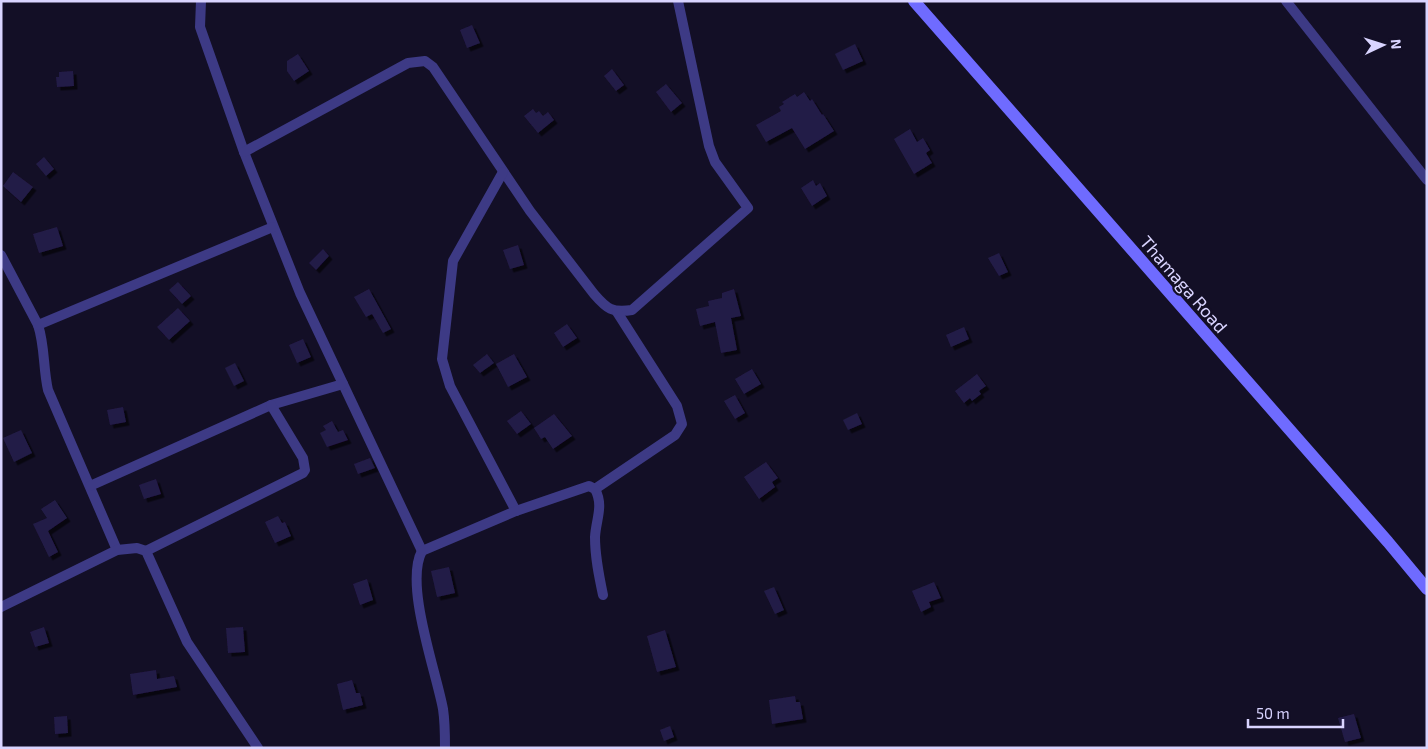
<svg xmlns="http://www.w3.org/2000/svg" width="1428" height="749" viewBox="0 0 1428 749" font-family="'Exo 2',sans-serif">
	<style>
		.building { fill: #241b47; filter: url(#shadow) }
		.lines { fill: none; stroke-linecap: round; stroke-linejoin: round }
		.minor { stroke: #3d3a85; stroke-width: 10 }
		.secondary { stroke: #6f6bff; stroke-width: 12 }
		.labels { text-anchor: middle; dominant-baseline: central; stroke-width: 4.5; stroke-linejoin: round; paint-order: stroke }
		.street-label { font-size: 18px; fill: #d9d4ff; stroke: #130f26 }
	</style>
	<defs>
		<filter id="shadow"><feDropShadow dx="3.5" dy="3.5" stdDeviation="0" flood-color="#0009"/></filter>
	</defs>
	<rect width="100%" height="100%" fill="#130f26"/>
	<g class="building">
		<path d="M 472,25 L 480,43 L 467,48 L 460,30 Z"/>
		<path d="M 855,44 L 863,61 L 843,70 L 835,54 Z"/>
		<path d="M 298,54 L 309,71 L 294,81 L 287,71 L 287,61 Z"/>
		<path d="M 612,69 L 624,85 L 616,91 L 604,76 Z"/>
		<path d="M 73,71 L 74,86 L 57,87 L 56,77 L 59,77 L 59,72 Z"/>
		<path d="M 666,84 L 682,103 L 671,112 L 656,92 Z"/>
		<path d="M 804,92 L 810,101 L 812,99 L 822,115 L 823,114 L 834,131 L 805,149 L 792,128 L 766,142 L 756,125 L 781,111 L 779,107 L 784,104 L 782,102 L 795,94 L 797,97 Z"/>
		<path d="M 533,109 L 536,113 L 539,111 L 543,116 L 548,112 L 554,120 L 538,133 L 524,116 Z"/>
		<path d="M 910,129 L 917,142 L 923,138 L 930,150 L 926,153 L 932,163 L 914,174 L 894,139 Z"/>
		<path d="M 44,157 L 54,169 L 46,176 L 36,164 Z"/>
		<path d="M 13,172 L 33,187 L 21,202 L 3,186 Z"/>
		<path d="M 813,180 L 816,186 L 820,183 L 827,196 L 812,206 L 801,188 Z"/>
		<path d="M 57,227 L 63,246 L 39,253 L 33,234 Z"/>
		<path d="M 518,245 L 524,265 L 510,269 L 503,250 Z"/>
		<path d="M 323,249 L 329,256 L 316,270 L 309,263 Z"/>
		<path d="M 999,253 L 1008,272 L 999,276 L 988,258 Z"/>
		<path d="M 178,282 L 191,296 L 182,304 L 169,290 Z"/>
		<path d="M 369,289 L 391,329 L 383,333 L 372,314 L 366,317 L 354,297 Z"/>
		<path d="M 734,289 L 741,316 L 731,318 L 737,350 L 721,353 L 715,322 L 700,326 L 696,309 L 709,306 L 708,301 L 722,298 L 722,293 Z"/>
		<path d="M 178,308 L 190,321 L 169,340 L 157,327 Z"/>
		<path d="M 567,324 L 577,338 L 563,347 L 554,333 Z"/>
		<path d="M 964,327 L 969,339 L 951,347 L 946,335 Z"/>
		<path d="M 303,339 L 311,357 L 297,363 L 289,345 Z"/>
		<path d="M 487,354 L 494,363 L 480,373 L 473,365 Z"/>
		<path d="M 514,354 L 527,377 L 508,387 L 496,364 Z"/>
		<path d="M 235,363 L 244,381 L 234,386 L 225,368 Z"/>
		<path d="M 752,369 L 761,384 L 744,394 L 735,379 Z"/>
		<path d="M 977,374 L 986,386 L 979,391 L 981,394 L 972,401 L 970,398 L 964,403 L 955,391 Z"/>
		<path d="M 735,395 L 745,413 L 735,419 L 724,401 Z"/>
		<path d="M 123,407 L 126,422 L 110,425 L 107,410 Z"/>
		<path d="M 521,411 L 531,424 L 517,434 L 507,421 Z"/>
		<path d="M 857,413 L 862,424 L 848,430 L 843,420 Z"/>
		<path d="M 554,414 L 572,436 L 553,449 L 545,437 L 541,439 L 534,428 Z"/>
		<path d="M 332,421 L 338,432 L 343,430 L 348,440 L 327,447 L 320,433 L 326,430 L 323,426 Z"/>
		<path d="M 21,430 L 32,453 L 14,462 L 3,438 Z"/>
		<path d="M 370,458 L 375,468 L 358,474 L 354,464 Z"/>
		<path d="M 766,462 L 778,478 L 772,482 L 775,487 L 759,499 L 744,477 Z"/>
		<path d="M 156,479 L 161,494 L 144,499 L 139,485 Z"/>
		<path d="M 55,500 L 67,518 L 48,531 L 58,552 L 49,557 L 33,524 L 47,518 L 41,509 Z"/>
		<path d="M 278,516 L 282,523 L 285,522 L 291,536 L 275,543 L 265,522 Z"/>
		<path d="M 449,567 L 455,593 L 437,597 L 431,571 Z"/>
		<path d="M 367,579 L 373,600 L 360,605 L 353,584 Z"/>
		<path d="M 934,582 L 941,598 L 929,602 L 931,607 L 921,612 L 912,591 Z"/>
		<path d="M 774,587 L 784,610 L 775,614 L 764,591 Z"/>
		<path d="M 44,627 L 49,643 L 35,647 L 30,632 Z"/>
		<path d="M 243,627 L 245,652 L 228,653 L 226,628 Z"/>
		<path d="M 665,630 L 676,667 L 657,672 L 647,636 Z"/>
		<path d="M 156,670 L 157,679 L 174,676 L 177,687 L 133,695 L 130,674 Z"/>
		<path d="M 352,680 L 356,693 L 360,693 L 363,705 L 343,710 L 337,684 Z"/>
		<path d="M 795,696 L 796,702 L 800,702 L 803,719 L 772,724 L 769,700 Z"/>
		<path d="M 1354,714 L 1361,738 L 1345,742 L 1338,718 Z"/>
		<path d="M 67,716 L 68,733 L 55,734 L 54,717 Z"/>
		<path d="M 670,726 L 674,737 L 664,741 L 660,730 Z"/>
	</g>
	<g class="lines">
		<g class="minor">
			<path d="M 201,1 L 200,27 L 244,152 L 300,293 L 422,551"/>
			<path d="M 1286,1 L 1427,180"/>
			<path d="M 244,152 L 408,63 L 425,61 L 433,67 L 530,211 L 594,294 C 607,309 612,313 632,310 L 748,208 L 715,162 L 709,146 L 678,1"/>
			<path d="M 503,172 L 453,261 L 442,359 L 450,386 L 516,511"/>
			<path d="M 1,255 L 38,325 C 45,346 43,368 48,390 L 117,550"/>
			<path d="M 38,325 L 273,227"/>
			<path d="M 90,486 L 271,405 L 343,384"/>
			<path d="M 595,489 L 675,435 L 682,424 L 677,406 L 617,312"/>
			<path d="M 146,551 L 303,473 L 305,470 L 303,458 L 271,405"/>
			<path d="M 1,607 L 117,550 L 137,548 L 146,551 L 187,642 L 258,748"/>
			<path d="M 445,748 C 445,735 445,722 443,709 C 436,671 404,584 422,551 L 516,511 L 589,486 L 595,489 C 604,506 596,519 595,537 C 595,557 599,576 603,595"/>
		</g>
		<path class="secondary" d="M 914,1 L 1388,542 L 1427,589"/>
	</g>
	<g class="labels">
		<g class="street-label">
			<text transform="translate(1184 284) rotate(49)">Thamaga Road</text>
		</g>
	</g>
	<rect width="1428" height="749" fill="none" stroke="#d9d4ff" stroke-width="5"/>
	<g transform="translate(1383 45) rotate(86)" stroke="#130f26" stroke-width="4" paint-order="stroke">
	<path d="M0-4L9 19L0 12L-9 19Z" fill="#d9d4ff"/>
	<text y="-8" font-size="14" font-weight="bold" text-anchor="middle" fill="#d9d4ff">N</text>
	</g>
	<path d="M1248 719v8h95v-8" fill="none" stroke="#d9d4ff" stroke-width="2.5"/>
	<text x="1256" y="719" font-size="15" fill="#d9d4ff" stroke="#130f26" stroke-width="4" paint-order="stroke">50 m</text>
</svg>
